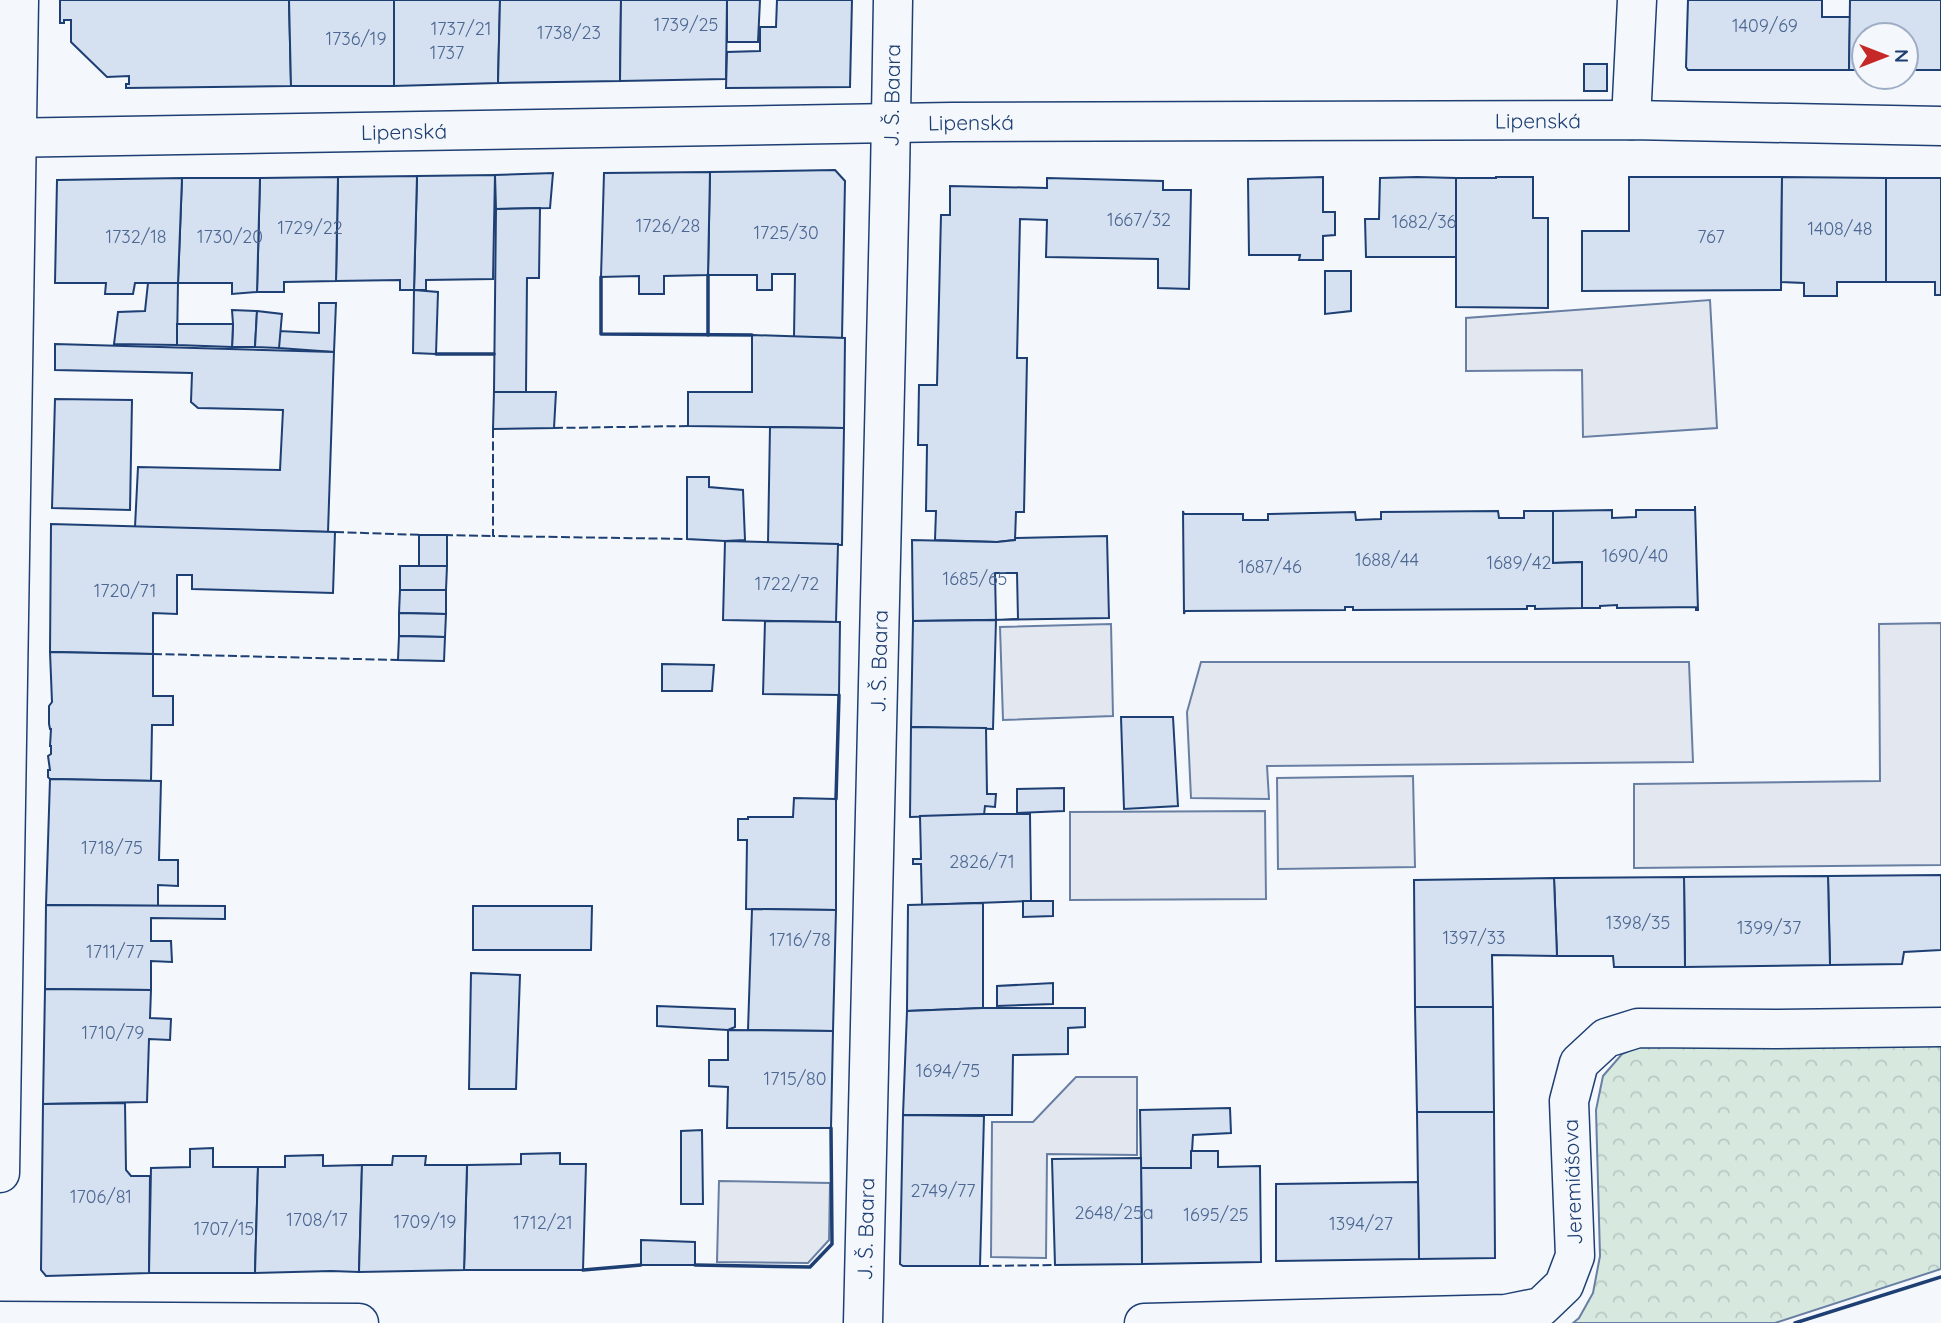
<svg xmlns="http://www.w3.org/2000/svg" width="1941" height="1323" viewBox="0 0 1941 1323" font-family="Quicksand,sans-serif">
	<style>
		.forest { fill: url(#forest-crowns); stroke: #687fa3; stroke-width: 2 }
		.parking { fill: #e3e8f0; stroke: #687fa3; stroke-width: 2 }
		.building { fill: #d5e0f0; stroke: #1d3f73; stroke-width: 2; fill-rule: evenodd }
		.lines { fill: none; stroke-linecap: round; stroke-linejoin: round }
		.minor-casing { stroke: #1d3f73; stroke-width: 41 }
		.minor { stroke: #f4f7fb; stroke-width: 38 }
		.fence { stroke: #1d3f73; stroke-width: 2; stroke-dasharray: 9 3.5; stroke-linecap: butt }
		.wall { stroke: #1d3f73; stroke-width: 3.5 }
		.labels { text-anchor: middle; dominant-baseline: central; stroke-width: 5; stroke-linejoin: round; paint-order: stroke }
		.number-label { font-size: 18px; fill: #4b6792 }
		.street-label { font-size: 21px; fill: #1d3f73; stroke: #f4f7fb }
	</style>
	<defs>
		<pattern id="forest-crowns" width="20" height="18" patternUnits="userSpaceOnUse" patternTransform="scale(1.75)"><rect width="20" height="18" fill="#d7e8df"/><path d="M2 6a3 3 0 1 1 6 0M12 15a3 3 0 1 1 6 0" fill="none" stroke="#b8c8c3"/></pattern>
	</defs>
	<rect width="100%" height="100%" fill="#f4f7fb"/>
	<path class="forest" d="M 1647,1043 L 1941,1043 L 1941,1269 L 1775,1323 L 1573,1323 L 1579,1318 L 1593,1293 L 1600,1256 L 1596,1110 L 1603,1076 L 1622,1054 Z"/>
	<g class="parking">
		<path d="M 1710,300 L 1717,428 L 1583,437 L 1582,370 L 1466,371 L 1466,318 Z"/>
		<path d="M 1941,623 L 1941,865 L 1634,868 L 1634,784 L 1880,781 L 1879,624 Z"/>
		<path d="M 1111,624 L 1113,716 L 1003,720 L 1000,627 Z"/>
		<path d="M 1201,662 L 1689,662 L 1693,762 L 1267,766 L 1269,799 L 1191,798 L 1187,712 Z"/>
		<path d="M 1413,776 L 1415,867 L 1278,869 L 1277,778 Z"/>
		<path d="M 1265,811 L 1266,899 L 1070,900 L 1070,812 Z"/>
		<path d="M 1076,1077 L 1137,1077 L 1137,1155 L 1047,1154 L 1046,1258 L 991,1257 L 992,1122 L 1033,1122 Z"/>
		<path d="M 719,1181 L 830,1183 L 829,1240 L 808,1263 L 717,1262 Z"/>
	</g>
	<g class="building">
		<path d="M 60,0 L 289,0 L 291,86 L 126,88 L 126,84 L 129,84 L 129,76 L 107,77 L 71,42 L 71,20 L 64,20 L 64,23 L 60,23 Z"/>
		<path d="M 289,0 L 394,0 L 394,86 L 291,86 Z"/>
		<path d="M 394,0 L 500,0 L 498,83 L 394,86 Z"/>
		<path d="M 500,0 L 621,0 L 620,81 L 498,83 Z"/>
		<path d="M 621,0 L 727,0 L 726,79 L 620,81 Z"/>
		<path d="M 727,0 L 760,0 L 758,42 L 727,42 Z"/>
		<path d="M 777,0 L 852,0 L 850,87 L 726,88 L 727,52 L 760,51 L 760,27 L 776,27 Z"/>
		<path d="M 1688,0 L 1822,0 L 1822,17 L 1850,17 L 1849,70 L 1688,70 L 1686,67 Z"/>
		<path d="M 1850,0 L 1941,0 L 1941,70 L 1906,70 L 1906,35 L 1864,35 L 1864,70 L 1849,70 Z"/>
		<rect x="1584" y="64" width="23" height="27"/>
		<path d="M 835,170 L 845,181 L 842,338 L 794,337 L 795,274 L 772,274 L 772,290 L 757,290 L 757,275 L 708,275 L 710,172 Z"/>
		<path d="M 710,172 L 708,275 L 664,276 L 664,294 L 639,294 L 639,276 L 601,277 L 604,173 Z"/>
		<path d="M 553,173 L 550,208 L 496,209 L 495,175 Z"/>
		<path d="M 495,175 L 493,279 L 426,280 L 426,290 L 414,290 L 417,176 Z"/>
		<path d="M 417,176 L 414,290 L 400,290 L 400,280 L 336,281 L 338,177 Z"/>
		<path d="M 338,177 L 336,281 L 284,282 L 284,292 L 257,292 L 260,178 Z"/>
		<path d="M 1323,177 L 1323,212 L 1335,212 L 1335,235 L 1323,236 L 1323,260 L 1299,260 L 1300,255 L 1249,255 L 1248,179 Z"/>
		<path d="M 1417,177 L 1456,178 L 1456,257 L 1366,257 L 1365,219 L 1379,219 L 1380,178 Z"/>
		<path d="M 1496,177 L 1533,177 L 1533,218 L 1548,218 L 1548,308 L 1456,307 L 1456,178 L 1496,178 Z"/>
		<path d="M 1629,177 L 1782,177 L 1781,290 L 1582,291 L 1582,231 L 1629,231 Z"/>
		<path d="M 1782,177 L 1886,178 L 1886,282 L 1837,282 L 1837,296 L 1804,296 L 1804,283 L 1781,282 Z"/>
		<path d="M 182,178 L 260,178 L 257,292 L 232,294 L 232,283 L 178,283 Z"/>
		<path d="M 182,178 L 178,283 L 135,283 L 133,294 L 105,294 L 106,283 L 55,283 L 57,180 Z"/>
		<path d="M 1047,178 L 1163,181 L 1163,190 L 1191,190 L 1189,289 L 1158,288 L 1158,259 L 1046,257 L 1047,220 L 1020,219 L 1017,358 L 1027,358 L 1024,512 L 1016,512 L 1015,540 L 997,542 L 935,540 L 936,511 L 926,511 L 927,445 L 918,445 L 919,385 L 937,385 L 941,215 L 950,215 L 950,186 L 1047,188 Z"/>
		<path d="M 1886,178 L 1941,178 L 1941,295 L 1935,295 L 1935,282 L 1886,282 Z"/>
		<path d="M 540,208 L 539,278 L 527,278 L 526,392 L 494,392 L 496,209 Z"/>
		<path d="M 1325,271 L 1351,271 L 1351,311 L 1325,314 Z"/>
		<path d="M 148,283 L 178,283 L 177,345 L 114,344 L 118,312 L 145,311 Z"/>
		<path d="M 414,290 L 438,292 L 436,354 L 413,353 Z"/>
		<path d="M 319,303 L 336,303 L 334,352 L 279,348 L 279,331 L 319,333 Z"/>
		<path d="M 232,310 L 257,311 L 255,347 L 232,347 L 233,324 Z"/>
		<path d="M 257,311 L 282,314 L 279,348 L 255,347 Z"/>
		<path d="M 177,324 L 233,324 L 232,347 L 177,345 Z"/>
		<path d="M 752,335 L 845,338 L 844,428 L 688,426 L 688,392 L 752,392 Z"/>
		<path d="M 55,344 L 334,352 L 328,532 L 135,527 L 138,467 L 280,470 L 283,410 L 198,408 L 191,402 L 192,373 L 55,370 Z"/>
		<path d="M 494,392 L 556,392 L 554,428 L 493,429 Z"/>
		<path d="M 55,399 L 132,400 L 130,510 L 52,508 Z"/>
		<path d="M 770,427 L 844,428 L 842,545 L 768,543 Z"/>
		<path d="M 687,477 L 709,477 L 709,487 L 743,490 L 745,540 L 725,541 L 687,539 Z"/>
		<path d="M 1695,506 L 1698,610 L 1696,610 L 1696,607 L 1617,608 L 1617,605 L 1600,606 L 1600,608 L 1582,608 L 1582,562 L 1553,563 L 1553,511 L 1612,510 L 1612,518 L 1636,517 L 1636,510 L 1695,510 Z"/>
		<path d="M 1183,511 L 1184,514 L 1243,514 L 1243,520 L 1268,520 L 1268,514 L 1355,512 L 1356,520 L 1381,519 L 1381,512 L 1498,511 L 1499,518 L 1524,518 L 1524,511 L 1553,511 L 1553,563 L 1582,562 L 1582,608 L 1535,609 L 1535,606 L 1527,606 L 1527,609 L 1353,610 L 1353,607 L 1345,607 L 1345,610 L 1185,611 L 1184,614 Z"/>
		<path d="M 51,524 L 335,532 L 333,593 L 192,589 L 192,575 L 177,575 L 177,614 L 153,613 L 153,654 L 50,652 Z"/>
		<rect x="419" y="535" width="28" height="31"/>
		<path d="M 1107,536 L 1109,618 L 913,621 L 912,540 L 997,542 L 1015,540 L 1015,538 ZM 995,573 L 1017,573 L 1018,619 L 996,620 Z"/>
		<path d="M 725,541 L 838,544 L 836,622 L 723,620 Z"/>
		<path d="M 400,566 L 447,566 L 446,590 L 400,590 Z"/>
		<path d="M 400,590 L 446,590 L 446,614 L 399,613 Z"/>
		<path d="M 399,613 L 446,614 L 445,637 L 399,636 Z"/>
		<path d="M 996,620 L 993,729 L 911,727 L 913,621 Z"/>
		<path d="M 765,621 L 840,622 L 839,695 L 763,694 Z"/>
		<path d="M 399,636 L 445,637 L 444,661 L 398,660 Z"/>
		<path d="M 50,652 L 153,654 L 153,696 L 173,696 L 173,725 L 152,725 L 151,781 L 50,779 L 48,777 L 48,770 L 50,770 L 48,756 L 51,754 L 51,746 L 50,746 L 51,729 L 50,729 L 49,724 L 49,706 L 52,702 Z"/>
		<path d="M 662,664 L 714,665 L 712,691 L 662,691 Z"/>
		<path d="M 1121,717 L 1173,717 L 1178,806 L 1124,809 Z"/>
		<path d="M 911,727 L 986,728 L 987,794 L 996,794 L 995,807 L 985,806 L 984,815 L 910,817 Z"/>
		<path d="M 50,779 L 161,781 L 159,860 L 178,860 L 178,886 L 158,885 L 158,906 L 46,905 Z"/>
		<path d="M 1064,788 L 1064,811 L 1017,813 L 1017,789 Z"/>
		<path d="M 794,798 L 836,799 L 836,910 L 746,909 L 747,840 L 738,840 L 738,819 L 748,819 L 748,817 L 793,817 Z"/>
		<path d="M 984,814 L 1030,814 L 1031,901 L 922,905 L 921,864 L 913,864 L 913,859 L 921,859 L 920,816 Z"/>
		<path d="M 1941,875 L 1941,950 L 1904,952 L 1902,964 L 1830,965 L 1828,876 Z"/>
		<path d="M 1828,876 L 1830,965 L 1685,967 L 1684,877 Z"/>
		<path d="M 1684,877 L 1685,967 L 1614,967 L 1613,956 L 1557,956 L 1554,878 Z"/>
		<path d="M 1554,878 L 1557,956 L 1492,955 L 1493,1007 L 1415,1007 L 1414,880 Z"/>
		<path d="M 1023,901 L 1053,901 L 1053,916 L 1023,917 Z"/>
		<path d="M 983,903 L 983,1008 L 907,1011 L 908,905 Z"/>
		<path d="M 46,905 L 225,906 L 225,919 L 151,918 L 151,941 L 171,941 L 172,962 L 151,961 L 151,990 L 45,989 Z"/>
		<path d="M 473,906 L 592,906 L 591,950 L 473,950 Z"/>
		<path d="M 752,909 L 836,910 L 833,1031 L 748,1030 Z"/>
		<path d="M 471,973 L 520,975 L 516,1089 L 469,1089 Z"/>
		<path d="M 1053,983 L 1053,1004 L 997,1006 L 997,986 Z"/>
		<path d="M 45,989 L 151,990 L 150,1018 L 171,1019 L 170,1040 L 149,1039 L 147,1102 L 43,1104 Z"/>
		<path d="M 657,1006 L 735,1009 L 735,1027 L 728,1030 L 657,1026 Z"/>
		<path d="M 1415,1007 L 1493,1007 L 1494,1112 L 1417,1112 Z"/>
		<path d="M 983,1008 L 1085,1008 L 1085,1027 L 1068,1028 L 1068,1054 L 1013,1055 L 1012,1115 L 903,1115 L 907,1011 Z"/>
		<path d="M 728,1030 L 833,1031 L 831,1128 L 727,1128 L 728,1087 L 709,1086 L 709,1060 L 728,1060 Z"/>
		<path d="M 125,1103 L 126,1170 L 131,1176 L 150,1176 L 149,1273 L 46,1276 L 41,1270 L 43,1104 Z"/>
		<path d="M 1230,1108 L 1231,1133 L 1193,1135 L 1191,1168 L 1141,1168 L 1140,1110 Z"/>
		<path d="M 1417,1112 L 1494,1112 L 1495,1258 L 1419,1259 Z"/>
		<path d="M 903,1115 L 984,1116 L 980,1266 L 903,1266 L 900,1264 Z"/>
		<path d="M 702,1130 L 703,1204 L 681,1204 L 681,1131 Z"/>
		<path d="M 213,1148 L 213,1167 L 258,1167 L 255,1273 L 149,1273 L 151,1168 L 190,1167 L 190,1149 Z"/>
		<path d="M 1191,1151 L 1218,1151 L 1218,1167 L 1260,1166 L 1261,1262 L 1142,1264 L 1141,1168 L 1191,1168 Z"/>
		<path d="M 560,1153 L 560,1164 L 586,1164 L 583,1270 L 464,1270 L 467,1165 L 521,1164 L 521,1154 Z"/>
		<path d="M 323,1155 L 323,1166 L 362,1165 L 359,1272 L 331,1271 L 255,1273 L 258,1167 L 285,1167 L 285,1156 Z"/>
		<path d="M 393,1156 L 426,1156 L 425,1165 L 467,1165 L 464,1270 L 359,1272 L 362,1165 L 392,1165 Z"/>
		<path d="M 1141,1158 L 1142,1264 L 1055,1265 L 1052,1159 Z"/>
		<path d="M 1418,1182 L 1419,1259 L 1276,1261 L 1276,1184 Z"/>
		<path d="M 641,1240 L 695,1242 L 695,1265 L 641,1265 Z"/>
	</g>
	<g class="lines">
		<g class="minor-casing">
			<g id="minor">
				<path d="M 1631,120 L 1637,0"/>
				<path id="s1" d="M 0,138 L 952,122 L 1631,120 L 1941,126"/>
				<path d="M 0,1173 L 19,0"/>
				<path d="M 0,1321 L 359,1323"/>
				<path id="s2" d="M 863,1323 L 890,175 L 893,0"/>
				<path d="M 1144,1323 L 1506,1314 L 1541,1307 L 1564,1285 L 1575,1256 L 1569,1101 L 1579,1063 L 1606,1038 L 1638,1028 L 1775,1029 L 1941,1027"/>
			</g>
		</g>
		<use href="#minor" class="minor"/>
		<g class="fence">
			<path d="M 554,428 L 688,426"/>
			<path d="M 493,429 L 493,536 L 687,539"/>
			<path d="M 335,532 L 423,535"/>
			<path d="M 444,535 L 493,536"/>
			<path d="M 153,654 L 398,660"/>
			<path d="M 980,1266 L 1055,1265"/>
		</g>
		<g class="wall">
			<path d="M 708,275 L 708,335"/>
			<path d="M 601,277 L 601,334 L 752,335"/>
			<path d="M 436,354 L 494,354"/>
			<path d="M 836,799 L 839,695"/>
			<path d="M 695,1265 L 810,1267 L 832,1244 L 831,1128"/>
			<path d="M 583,1270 L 641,1265"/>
			<path d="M 1795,1323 L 1941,1277"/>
		</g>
	</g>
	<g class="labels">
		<g class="number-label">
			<text x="686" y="24">1739/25</text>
			<text x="1765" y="25">1409/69</text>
			<text x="461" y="28">1737/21</text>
			<text x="569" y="32">1738/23</text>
			<text x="356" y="38">1736/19</text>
			<text x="447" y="52">1737</text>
			<text x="1139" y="219">1667/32</text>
			<text x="1424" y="221">1682/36</text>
			<text x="668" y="225">1726/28</text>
			<text x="310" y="227">1729/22</text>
			<text x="1840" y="228">1408/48</text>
			<text x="786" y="232">1725/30</text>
			<text x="136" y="236">1732/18</text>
			<text x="230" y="236">1730/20</text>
			<text x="1711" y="236">767</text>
			<text x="1635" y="555">1690/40</text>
			<text x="1387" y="559">1688/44</text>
			<text x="1519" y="562">1689/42</text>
			<text x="1270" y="566">1687/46</text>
			<text x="975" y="578">1685/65</text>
			<text x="787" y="583">1722/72</text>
			<text x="125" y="590">1720/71</text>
			<text x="112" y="847">1718/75</text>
			<text x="982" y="861">2826/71</text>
			<text x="1638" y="922">1398/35</text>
			<text x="1769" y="927">1399/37</text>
			<text x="1474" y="937">1397/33</text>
			<text x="800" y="939">1716/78</text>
			<text x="115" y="951">1711/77</text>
			<text x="113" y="1032">1710/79</text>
			<text x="948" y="1070">1694/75</text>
			<text x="795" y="1078">1715/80</text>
			<text x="943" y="1190">2749/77</text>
			<text x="101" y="1196">1706/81</text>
			<text x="1114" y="1212">2648/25a</text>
			<text x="1216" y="1214">1695/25</text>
			<text x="317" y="1219">1708/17</text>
			<text x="425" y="1221">1709/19</text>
			<text x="543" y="1222">1712/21</text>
			<text x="1361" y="1223">1394/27</text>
			<text x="224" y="1228">1707/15</text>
		</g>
		<g class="street-label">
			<text stroke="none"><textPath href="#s2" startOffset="1228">J. Š. Baara</textPath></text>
			<text stroke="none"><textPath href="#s1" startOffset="1538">Lipenská</textPath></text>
			<text stroke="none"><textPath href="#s1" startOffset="971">Lipenská</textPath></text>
			<text stroke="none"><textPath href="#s1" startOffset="404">Lipenská</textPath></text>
			<text stroke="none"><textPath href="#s2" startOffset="662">J. Š. Baara</textPath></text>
			<text transform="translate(1572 1182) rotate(-92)">Jeremiášova</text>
			<text stroke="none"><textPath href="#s2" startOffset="94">J. Š. Baara</textPath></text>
		</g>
	</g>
	<g transform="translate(1885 56) rotate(90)"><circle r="33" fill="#f4f7fb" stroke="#9eadc5" stroke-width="2"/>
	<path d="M0-5L12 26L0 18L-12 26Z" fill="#c62828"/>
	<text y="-10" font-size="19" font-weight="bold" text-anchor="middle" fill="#1d3f73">N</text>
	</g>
</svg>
